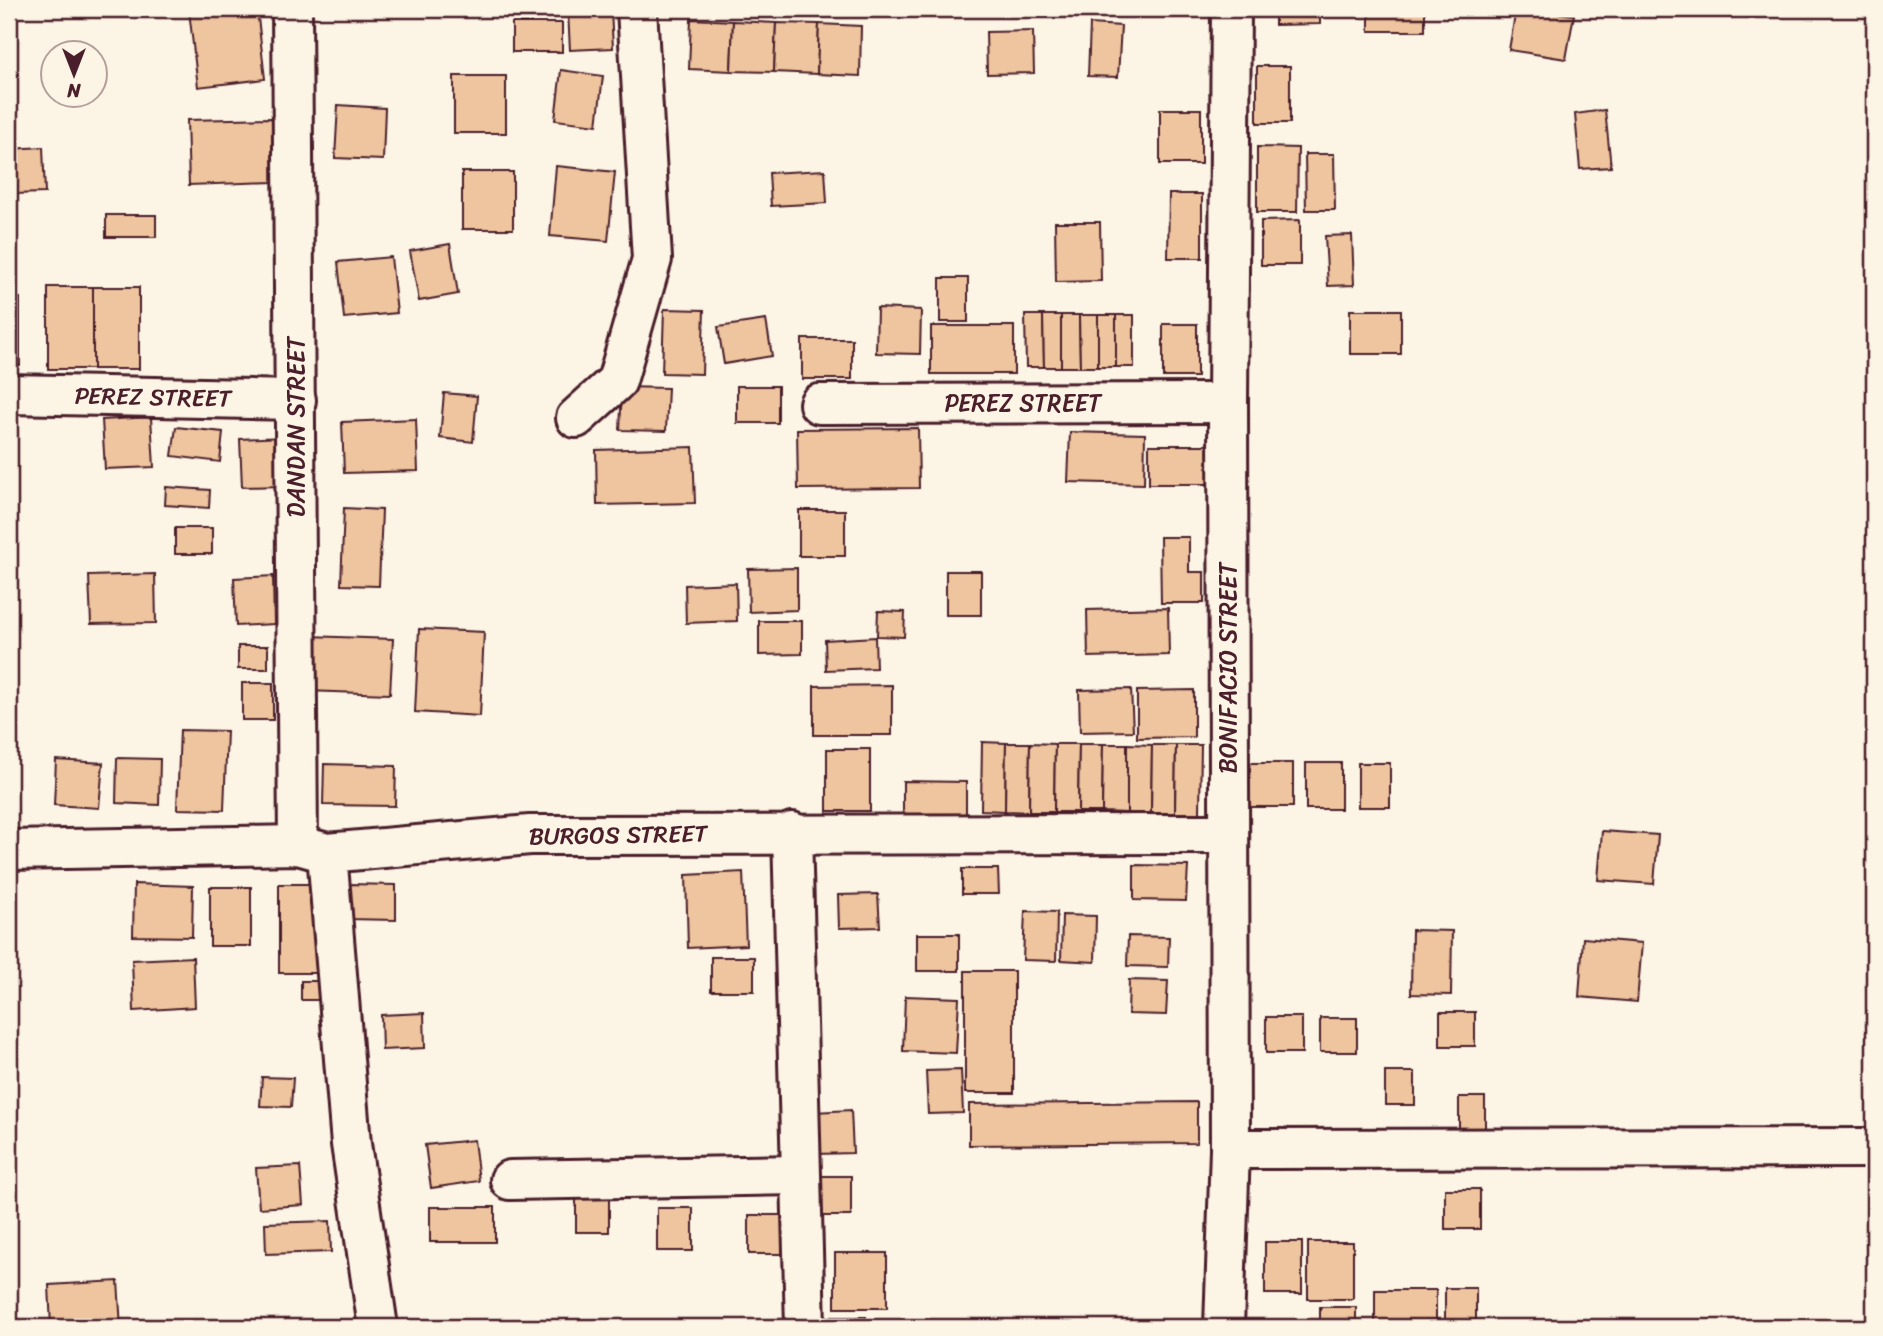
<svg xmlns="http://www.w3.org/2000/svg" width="1883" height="1336" viewBox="0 0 1883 1336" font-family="Sriracha,sans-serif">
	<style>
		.green { fill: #adf0b9; stroke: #7c8872; stroke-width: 2 }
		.building { fill: #eec59e; stroke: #4a1f2b; stroke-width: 2 }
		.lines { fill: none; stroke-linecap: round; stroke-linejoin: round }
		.minor-casing { stroke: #4a1f2b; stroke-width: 44 }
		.minor { stroke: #fcf5e5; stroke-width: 38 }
		.labels { text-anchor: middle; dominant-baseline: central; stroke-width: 6; stroke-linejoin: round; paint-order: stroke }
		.street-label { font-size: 24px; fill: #4a1f2b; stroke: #fcf5e5 }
	</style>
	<rect width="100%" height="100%" fill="#fcf5e5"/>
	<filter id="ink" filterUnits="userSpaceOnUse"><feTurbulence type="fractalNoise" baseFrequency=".0143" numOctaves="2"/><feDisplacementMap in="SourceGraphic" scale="14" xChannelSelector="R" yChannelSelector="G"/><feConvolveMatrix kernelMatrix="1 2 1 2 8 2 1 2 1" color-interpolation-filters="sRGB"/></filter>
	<g filter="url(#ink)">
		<path class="green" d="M 9,1055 L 16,1150 L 9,1151 Z"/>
		<g class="building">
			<path d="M 208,9 L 257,9 L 265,79 L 198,87 L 189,11 Z"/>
			<path d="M 1275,9 L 1320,9 L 1320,24 L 1275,25 Z"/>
			<rect x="1369" y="9" width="56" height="22"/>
			<path d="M 1516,9 L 1574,15 L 1566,59 L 1509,50 Z"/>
			<path d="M 611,10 L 613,48 L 570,50 L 568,11 Z"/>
			<path d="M 691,19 L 733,21 L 731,71 L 689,69 Z"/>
			<path d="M 733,21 L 776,23 L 774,72 L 731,71 Z"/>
			<rect x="512" y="23" width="50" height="29"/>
			<path d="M 776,23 L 819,24 L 817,74 L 774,72 Z"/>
			<path d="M 819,24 L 861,26 L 860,76 L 817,74 Z"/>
			<path d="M 1090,24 L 1121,26 L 1118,77 L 1088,76 Z"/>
			<path d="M 1033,31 L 1034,73 L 987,74 L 986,32 Z"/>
			<rect x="1257" y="66" width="33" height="57"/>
			<path d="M 561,70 L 603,76 L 597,125 L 555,120 Z"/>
			<rect x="454" y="76" width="52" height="57"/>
			<path d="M 338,105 L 385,108 L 383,160 L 335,158 Z"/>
			<rect x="1160" y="109" width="41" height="55"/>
			<path d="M 1605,110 L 1611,167 L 1580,169 L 1575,114 Z"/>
			<path d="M 272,118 L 274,182 L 189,185 L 187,120 Z"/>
			<path d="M 43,147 L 45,193 L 13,194 L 10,149 Z"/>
			<path d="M 1257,147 L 1298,148 L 1297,212 L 1257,212 Z"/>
			<path d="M 1305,154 L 1334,154 L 1335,210 L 1306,210 Z"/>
			<path d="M 556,166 L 615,172 L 608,241 L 550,236 Z"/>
			<path d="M 825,170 L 827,203 L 771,206 L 769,173 Z"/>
			<rect x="462" y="172" width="51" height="57"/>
			<path d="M 1169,194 L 1202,194 L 1202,258 L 1168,258 Z"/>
			<rect x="106" y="215" width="50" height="22"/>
			<path d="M 1300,220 L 1300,265 L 1261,265 L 1261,221 Z"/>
			<path d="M 1055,222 L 1100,222 L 1101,281 L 1056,282 Z"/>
			<path d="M 1352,235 L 1354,285 L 1328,286 L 1325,236 Z"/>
			<path d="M 450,244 L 458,294 L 419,301 L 410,251 Z"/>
			<path d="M 391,257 L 397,313 L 344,318 L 338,262 Z"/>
			<rect x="940" y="278" width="28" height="44"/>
			<rect x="48" y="287" width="45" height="82"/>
			<rect x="93" y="287" width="46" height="82"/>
			<rect x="9" y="298" width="11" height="67"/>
			<path d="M 877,308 L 921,310 L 920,354 L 876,353 Z"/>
			<path d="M 664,309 L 704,310 L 702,374 L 662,373 Z"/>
			<rect x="1350" y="310" width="51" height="44"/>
			<path d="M 1025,315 L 1043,315 L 1044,367 L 1026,367 Z"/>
			<path d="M 1043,315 L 1061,315 L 1061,367 L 1044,367 Z"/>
			<path d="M 1061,315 L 1079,315 L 1080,367 L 1061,367 Z"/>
			<path d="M 1079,315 L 1098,315 L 1098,367 L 1080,367 Z"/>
			<rect x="1098" y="315" width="18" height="52"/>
			<rect x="1116" y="315" width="18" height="52"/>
			<path d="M 766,320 L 772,356 L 724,364 L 718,327 Z"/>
			<rect x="1163" y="324" width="34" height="53"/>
			<rect x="931" y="326" width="83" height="48"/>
			<rect x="802" y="339" width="50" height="40"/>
			<rect x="737" y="386" width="41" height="37"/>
			<path d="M 622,387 L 668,388 L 666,431 L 620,430 Z"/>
			<path d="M 444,393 L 477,396 L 473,442 L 440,438 Z"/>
			<path d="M 151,417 L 154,467 L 105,469 L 102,420 Z"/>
			<path d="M 416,419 L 418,471 L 344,473 L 342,422 Z"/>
			<path d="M 176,427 L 223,432 L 220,462 L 172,456 Z"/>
			<path d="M 918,428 L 919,488 L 798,489 L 797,429 Z"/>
			<path d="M 1070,432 L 1145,434 L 1144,484 L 1068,482 Z"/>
			<path d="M 282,437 L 283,486 L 242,487 L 240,439 Z"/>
			<rect x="1149" y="445" width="59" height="39"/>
			<path d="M 693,447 L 695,503 L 597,505 L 596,450 Z"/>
			<path d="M 166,487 L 210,490 L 209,508 L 165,505 Z"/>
			<path d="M 344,508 L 382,510 L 379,586 L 341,585 Z"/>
			<rect x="799" y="510" width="46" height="46"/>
			<rect x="175" y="528" width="37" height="26"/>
			<path d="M 1160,537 L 1189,537 L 1189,572 L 1204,572 L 1204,603 L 1161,603 Z"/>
			<path d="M 797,568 L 797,610 L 749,612 L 748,569 Z"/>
			<rect x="946" y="571" width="35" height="44"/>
			<path d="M 155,574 L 156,623 L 91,624 L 89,576 Z"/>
			<path d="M 273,576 L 274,624 L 236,626 L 234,578 Z"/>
			<path d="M 736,583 L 737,621 L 686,623 L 685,585 Z"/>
			<path d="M 1168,608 L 1169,655 L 1088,657 L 1087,610 Z"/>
			<path d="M 878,611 L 905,612 L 904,637 L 877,636 Z"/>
			<path d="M 759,621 L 802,621 L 802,654 L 759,655 Z"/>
			<path d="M 419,629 L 484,632 L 480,716 L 415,712 Z"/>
			<path d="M 309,636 L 393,639 L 390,694 L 306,691 Z"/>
			<path d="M 875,637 L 876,668 L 826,670 L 825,640 Z"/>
			<rect x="238" y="646" width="30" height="23"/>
			<rect x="242" y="683" width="31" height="37"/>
			<path d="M 892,685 L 892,735 L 814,735 L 814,686 Z"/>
			<path d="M 1131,689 L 1133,731 L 1080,732 L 1079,690 Z"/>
			<path d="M 1194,690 L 1194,737 L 1137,738 L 1137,691 Z"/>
			<path d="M 180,730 L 227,731 L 224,810 L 177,809 Z"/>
			<path d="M 982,742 L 1006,743 L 1005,811 L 981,810 Z"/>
			<path d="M 1006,743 L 1030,743 L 1029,812 L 1005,811 Z"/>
			<path d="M 1030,743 L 1055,744 L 1054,812 L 1029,812 Z"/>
			<path d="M 1055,744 L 1079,744 L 1078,812 L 1054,812 Z"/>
			<path d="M 1079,744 L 1103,744 L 1102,812 L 1078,812 Z"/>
			<path d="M 1103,744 L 1127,744 L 1127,813 L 1102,812 Z"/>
			<path d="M 1127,744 L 1152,745 L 1151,813 L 1127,813 Z"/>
			<path d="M 1152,745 L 1176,745 L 1175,813 L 1151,813 Z"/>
			<path d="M 1176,745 L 1201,745 L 1200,813 L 1175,813 Z"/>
			<rect x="827" y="749" width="43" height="62"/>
			<path d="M 117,758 L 160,759 L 159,805 L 116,803 Z"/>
			<path d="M 56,760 L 103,763 L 99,808 L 54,805 Z"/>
			<rect x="1243" y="763" width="50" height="44"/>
			<rect x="1306" y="763" width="35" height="46"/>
			<rect x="1358" y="763" width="32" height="44"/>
			<path d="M 324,764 L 396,766 L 395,806 L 323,805 Z"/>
			<path d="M 903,781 L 966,782 L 966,816 L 903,815 Z"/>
			<path d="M 1602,831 L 1658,835 L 1654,884 L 1598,880 Z"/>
			<path d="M 1134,865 L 1188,866 L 1186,901 L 1134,900 Z"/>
			<path d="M 962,869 L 998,869 L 999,894 L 962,894 Z"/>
			<path d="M 743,872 L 746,945 L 688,948 L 686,875 Z"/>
			<path d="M 134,884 L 193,886 L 192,937 L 133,936 Z"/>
			<rect x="279" y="884" width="44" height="89"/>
			<path d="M 348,884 L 396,885 L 396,920 L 347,919 Z"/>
			<rect x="210" y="887" width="41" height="59"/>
			<path d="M 878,894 L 880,927 L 839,928 L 838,895 Z"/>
			<path d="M 1025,911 L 1057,912 L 1056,961 L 1023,960 Z"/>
			<path d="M 1062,915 L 1096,916 L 1095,962 L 1061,960 Z"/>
			<path d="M 1412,930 L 1452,931 L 1451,995 L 1411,994 Z"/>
			<rect x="917" y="934" width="42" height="37"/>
			<path d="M 1128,936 L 1169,937 L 1168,967 L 1127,966 Z"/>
			<path d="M 1583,938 L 1642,943 L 1637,1002 L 1579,997 Z"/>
			<path d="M 193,957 L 195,1007 L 134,1011 L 132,960 Z"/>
			<rect x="711" y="957" width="43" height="34"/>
			<rect x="965" y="971" width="49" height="122"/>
			<path d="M 1129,980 L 1168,981 L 1166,1015 L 1128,1014 Z"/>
			<rect x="301" y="981" width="21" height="19"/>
			<path d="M 905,996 L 959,998 L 956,1053 L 903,1051 Z"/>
			<rect x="1440" y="1012" width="35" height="34"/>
			<path d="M 424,1013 L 425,1048 L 382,1050 L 381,1015 Z"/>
			<rect x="1266" y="1017" width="36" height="36"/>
			<rect x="1320" y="1018" width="37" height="34"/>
			<path d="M 961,1070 L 963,1113 L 928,1114 L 926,1071 Z"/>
			<rect x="1385" y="1072" width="30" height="33"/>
			<path d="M 262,1077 L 293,1078 L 291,1107 L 260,1106 Z"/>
			<rect x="1459" y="1097" width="26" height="39"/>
			<path d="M 1197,1102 L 1197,1143 L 969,1145 L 969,1104 Z"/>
			<path d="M 851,1110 L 853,1153 L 816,1154 L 814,1112 Z"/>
			<path d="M 474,1140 L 479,1181 L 431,1188 L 425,1145 Z"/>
			<path d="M 300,1166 L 303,1205 L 259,1208 L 256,1168 Z"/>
			<rect x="813" y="1176" width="38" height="40"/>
			<rect x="1445" y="1189" width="35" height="40"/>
			<rect x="576" y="1193" width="33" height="39"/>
			<rect x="430" y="1207" width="65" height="35"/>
			<rect x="657" y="1208" width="36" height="43"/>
			<rect x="749" y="1215" width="34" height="39"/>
			<path d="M 330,1221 L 331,1252 L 266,1254 L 265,1223 Z"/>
			<rect x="1265" y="1242" width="37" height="52"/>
			<rect x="1308" y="1242" width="45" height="57"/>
			<rect x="835" y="1253" width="52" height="55"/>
			<path d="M 118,1281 L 121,1327 L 51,1327 L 49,1285 Z"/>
			<rect x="1445" y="1288" width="31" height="39"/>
			<rect x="1375" y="1290" width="61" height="37"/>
			<rect x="1320" y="1307" width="36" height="20"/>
			<rect x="827" y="1317" width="39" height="10"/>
		</g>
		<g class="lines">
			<g class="minor-casing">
				<g id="minor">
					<path d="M 292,9 L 298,845"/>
					<path d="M 9,394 L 296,400"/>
					<path d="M 819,404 L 1228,403"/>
					<path d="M 576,418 L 617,381 L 652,259 L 637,9"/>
					<path d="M 792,832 L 805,1327"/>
					<path d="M 9,850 L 298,845 L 327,853 L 530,835 L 1229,834"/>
					<path d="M 327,853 L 351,1144 L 378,1327"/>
					<path d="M 1230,1149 L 1874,1148"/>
					<path d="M 510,1180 L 800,1175"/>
					<path d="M 1224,1327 L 1230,1149 L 1228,403 L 1231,9"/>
				</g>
			</g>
			<use href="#minor" class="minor"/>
		</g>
	</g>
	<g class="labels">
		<g class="street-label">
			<text transform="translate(153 397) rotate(1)">PEREZ STREET</text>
			<text x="1023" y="403">PEREZ STREET</text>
			<text transform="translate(296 427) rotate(-90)">DANDAN STREET</text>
			<text transform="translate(1228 668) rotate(-90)">BONIFACIO STREET</text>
			<text transform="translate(618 835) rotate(-1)">BURGOS STREET</text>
		</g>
	</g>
	<rect width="1883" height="1336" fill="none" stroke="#fcf5e5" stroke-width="35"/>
	<rect x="18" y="18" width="1848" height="1301" fill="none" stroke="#4a1f2b" stroke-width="2.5" filter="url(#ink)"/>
	<g transform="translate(74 74) rotate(180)"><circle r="33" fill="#fcf5e5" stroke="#b59f9b" stroke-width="2"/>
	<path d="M0-5L12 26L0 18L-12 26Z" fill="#4a1f2b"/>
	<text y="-10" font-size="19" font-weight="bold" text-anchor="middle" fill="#4a1f2b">N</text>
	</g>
</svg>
